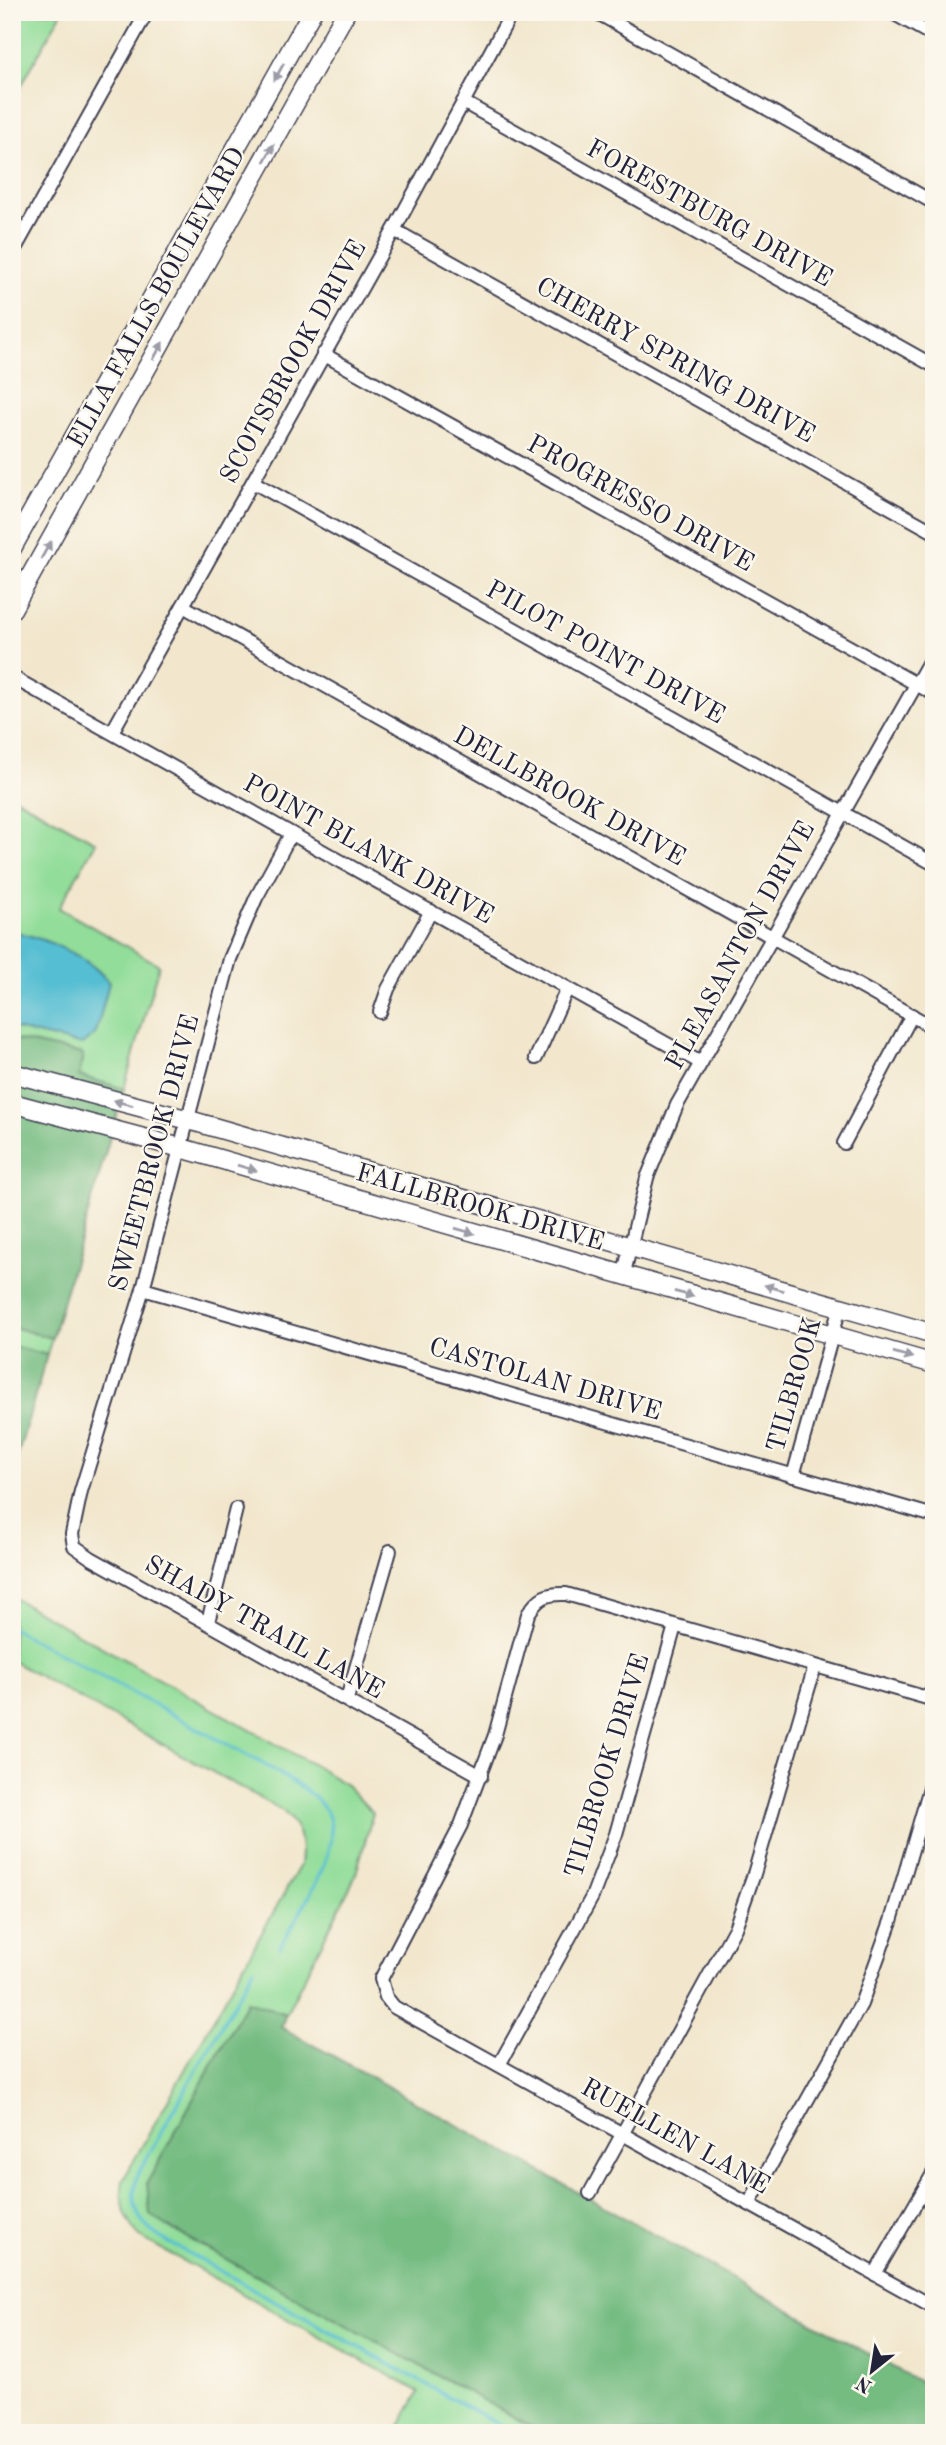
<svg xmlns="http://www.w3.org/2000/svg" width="946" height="2445" viewBox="0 0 946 2445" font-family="'Old Standard TT',serif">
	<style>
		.green { fill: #92dd99; stroke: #5a806a; stroke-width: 2 }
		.forest { fill: #75bc81; stroke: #4c6f5e; stroke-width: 2 }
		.water { fill: #55bed2; stroke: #3c7086; stroke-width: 2 }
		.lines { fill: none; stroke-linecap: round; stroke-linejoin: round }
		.stream { stroke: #55bed2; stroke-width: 3.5 }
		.street-casing { stroke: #414051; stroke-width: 16 }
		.secondary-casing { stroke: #414051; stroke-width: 21 }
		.street { stroke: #fff; stroke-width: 12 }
		.secondary { stroke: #fff; stroke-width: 18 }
		.oneway { fill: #9c9ca7 }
		.labels { text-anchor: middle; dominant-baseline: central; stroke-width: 5; stroke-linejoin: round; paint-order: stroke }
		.street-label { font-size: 26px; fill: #22223b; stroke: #fbf7ec }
	</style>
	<rect width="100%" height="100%" fill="#fbf7ec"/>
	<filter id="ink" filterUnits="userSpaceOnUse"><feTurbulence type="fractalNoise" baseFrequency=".0143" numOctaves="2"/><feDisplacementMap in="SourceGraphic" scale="14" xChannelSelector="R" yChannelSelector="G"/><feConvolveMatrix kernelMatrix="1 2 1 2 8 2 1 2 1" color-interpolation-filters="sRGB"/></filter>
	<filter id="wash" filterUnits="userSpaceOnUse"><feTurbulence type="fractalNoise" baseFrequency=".00686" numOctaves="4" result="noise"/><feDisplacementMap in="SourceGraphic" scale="28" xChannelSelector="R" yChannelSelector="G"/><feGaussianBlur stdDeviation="1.57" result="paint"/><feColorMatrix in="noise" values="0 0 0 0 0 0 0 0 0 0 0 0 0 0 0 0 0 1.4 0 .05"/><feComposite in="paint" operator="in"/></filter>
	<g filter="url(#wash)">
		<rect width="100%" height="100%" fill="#f2e7cd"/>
		<g class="green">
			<path d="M 12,12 L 62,12 L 12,102 Z"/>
			<path d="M 12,796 L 96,842 L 59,908 L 159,965 L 124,1089 L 79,1076 L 83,1054 L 12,1039 L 12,901 L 15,900 Z"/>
			<path d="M 12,1327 L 52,1338 L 47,1355 L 12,1346 Z"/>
			<path d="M 12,1597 L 317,1767 L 346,1785 L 373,1813 L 355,1877 L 286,2014 L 247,2001 L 175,2231 L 543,2433 L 396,2433 L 419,2392 L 140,2237 C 125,2218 119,2205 123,2180 L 300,1865 C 303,1841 300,1828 283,1811 L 12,1661 Z"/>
		</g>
		<g class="forest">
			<path d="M 12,1039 L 83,1054 L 79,1076 L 124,1089 L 52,1338 L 12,1327 Z"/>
			<path d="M 12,1346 L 47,1355 L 12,1475 Z"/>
			<path d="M 247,2001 L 286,2014 L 281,2027 L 934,2390 L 934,2433 L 543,2433 L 175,2231 L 150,2215 L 147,2183 Z"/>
		</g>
		<path class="water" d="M 12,931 C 44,938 90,956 109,983 L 96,1033 L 82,1045 L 12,1028 Z"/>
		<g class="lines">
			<g class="stream">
				<path d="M 12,32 L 23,12"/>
				<path d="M 12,1628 L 267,1766 C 286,1778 311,1790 324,1808 C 350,1842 297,1915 280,1947"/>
				<path d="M 254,1968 L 138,2174 C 129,2201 136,2223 161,2238 L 514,2433"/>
			</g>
		</g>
	</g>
	<g filter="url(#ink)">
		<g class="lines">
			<g class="street-casing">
				<g id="street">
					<path d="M 596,12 L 934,203"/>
					<path d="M 891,12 L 934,36"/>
					<path d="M 463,102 L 934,366"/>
					<path d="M 394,230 L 934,532"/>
					<path d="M 12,254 L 147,12"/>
					<path d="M 323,354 L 934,694"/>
					<path d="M 253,482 L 934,864"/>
					<path d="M 183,606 L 934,1028"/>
					<path d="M 12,677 L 701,1063"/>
					<path d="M 112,732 L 394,230 L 512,12"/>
					<path d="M 291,834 L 256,898 L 230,959 L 143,1289 L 81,1491 L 72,1534 L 74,1546 L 91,1558 L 481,1776"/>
					<path d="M 380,1012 L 388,989 L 431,911"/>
					<path d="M 536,1058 L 567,989"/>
					<path d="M 844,1143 L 912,1015"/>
					<path d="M 623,1277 L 647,1178 L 677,1105 L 934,653"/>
					<path d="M 143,1289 L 934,1516"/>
					<path d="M 793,1476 L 840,1307"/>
					<path d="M 208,1622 L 236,1509"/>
					<path d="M 347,1699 L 390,1551"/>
					<path d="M 934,1700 L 566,1594 C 546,1593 539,1597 528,1614 L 495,1735 L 461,1825 L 381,1979 L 386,1997 L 394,2007 L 934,2307"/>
					<path d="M 499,2065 L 592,1897 L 616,1834 L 675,1626"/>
					<path d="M 590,2193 L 735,1928 L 754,1874 L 815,1666"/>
					<path d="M 749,2204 L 861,2004 L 891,1921 L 934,1774"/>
					<path d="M 875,2274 L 934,2172"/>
				</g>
			</g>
			<g class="secondary-casing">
				<g id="secondary">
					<path d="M 12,548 L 312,12"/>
					<path d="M 12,609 L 346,12"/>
					<path d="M 12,1073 L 189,1120 L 934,1334"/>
					<path d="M 12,1103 L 181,1148 L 934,1364"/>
				</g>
			</g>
			<use href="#street" class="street"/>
			<use href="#secondary" class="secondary"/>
		</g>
		<defs><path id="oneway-solid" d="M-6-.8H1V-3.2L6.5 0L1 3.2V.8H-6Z" transform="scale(1.75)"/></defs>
		<g class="oneway">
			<use href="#oneway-solid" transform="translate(279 72) rotate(119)"/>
			<use href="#oneway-solid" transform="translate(269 153) rotate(-61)"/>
			<use href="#oneway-solid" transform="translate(158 351) rotate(-61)"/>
			<use href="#oneway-solid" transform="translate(46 550) rotate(-61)"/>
			<use href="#oneway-solid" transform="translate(123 1103) rotate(-165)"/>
			<use href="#oneway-solid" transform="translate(247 1168) rotate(16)"/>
			<use href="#oneway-solid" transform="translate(465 1231) rotate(16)"/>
			<use href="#oneway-solid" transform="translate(774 1288) rotate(-164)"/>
			<use href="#oneway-solid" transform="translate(684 1294) rotate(15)"/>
			<use href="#oneway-solid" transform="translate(903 1355) rotate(16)"/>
		</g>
	</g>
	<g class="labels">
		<g class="street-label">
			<text transform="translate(709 214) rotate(29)">FORESTBURG DRIVE</text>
			<text transform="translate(157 298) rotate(-61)">ELLA FALLS BOULEVARD</text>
			<text transform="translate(675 361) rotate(29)">CHERRY SPRING DRIVE</text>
			<text transform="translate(294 362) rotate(-61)">SCOTSBROOK DRIVE</text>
			<text transform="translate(640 504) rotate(29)">PROGRESSO DRIVE</text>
			<text transform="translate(605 653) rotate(29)">PILOT POINT DRIVE</text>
			<text transform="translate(569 797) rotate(29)">DELLBROOK DRIVE</text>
			<text transform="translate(368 850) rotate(29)">POINT BLANK DRIVE</text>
			<text transform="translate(741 946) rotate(-61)">PLEASANTON DRIVE</text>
			<text transform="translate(155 1153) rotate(-75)">SWEETBROOK DRIVE</text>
			<text transform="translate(480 1208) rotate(16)">FALLBROOK DRIVE</text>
			<text transform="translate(545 1380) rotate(16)">CASTOLAN DRIVE</text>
			<text transform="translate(795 1385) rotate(-74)">TILBROOK</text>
			<text transform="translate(264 1628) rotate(29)">SHADY TRAIL LANE</text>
			<text transform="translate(608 1766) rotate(-73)">TILBROOK DRIVE</text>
			<text transform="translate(675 2137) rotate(29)">RUELLEN LANE</text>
		</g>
	</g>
	<rect width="946" height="2445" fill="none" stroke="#fbf7ec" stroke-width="42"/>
	<g transform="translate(872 2371) rotate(210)" stroke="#fbf7ec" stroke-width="5" paint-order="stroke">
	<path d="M0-5L12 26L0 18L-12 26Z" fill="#22223b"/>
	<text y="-10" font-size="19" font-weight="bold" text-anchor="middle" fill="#22223b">N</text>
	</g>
</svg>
